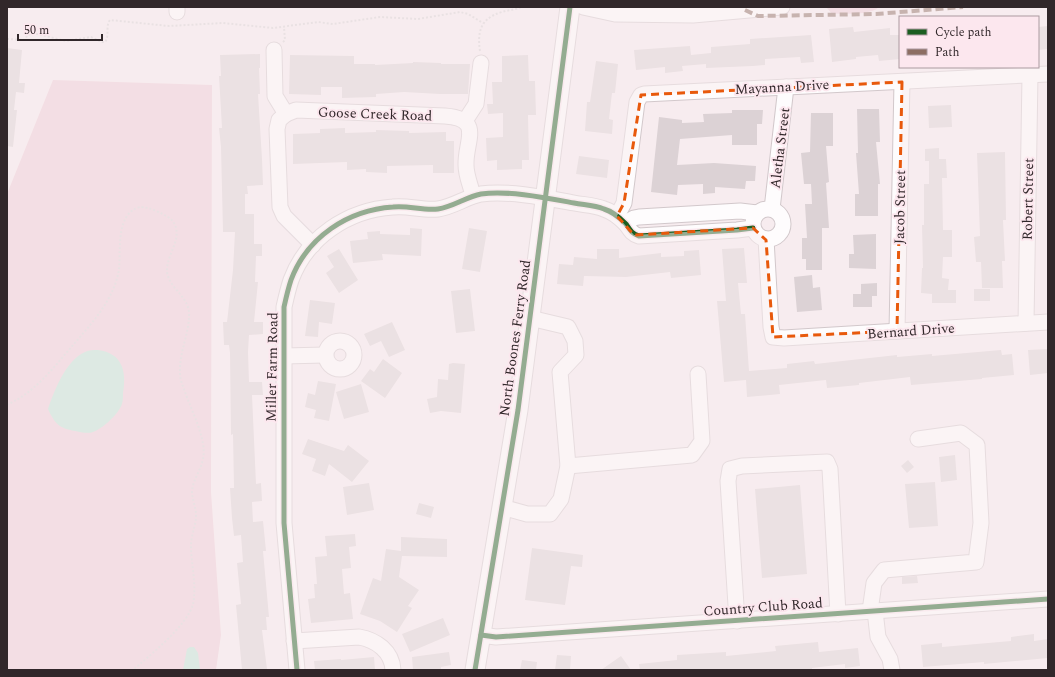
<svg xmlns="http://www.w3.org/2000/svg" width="1055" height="677" viewBox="0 0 1055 677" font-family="Spectral,serif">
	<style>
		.green { fill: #eecdd7 }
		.water { fill: #bce5d4 }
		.building { fill: #dcd2d5 }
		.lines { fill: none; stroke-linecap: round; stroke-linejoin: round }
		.minor-casing { stroke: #d2c8cb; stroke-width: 17 }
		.major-casing { stroke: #d2c8cb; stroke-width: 21 }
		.path { stroke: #d8d3d5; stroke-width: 2; stroke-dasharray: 2 2; stroke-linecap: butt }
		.minor { stroke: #fefcfd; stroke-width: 15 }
		.major { stroke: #fefcfd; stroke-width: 19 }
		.quiet { stroke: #8d6e63; stroke-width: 4; stroke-dasharray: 8 4; stroke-linecap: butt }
		.cycleway-casing { stroke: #fce7ee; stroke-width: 8 }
		.cycleway { stroke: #1b5e20; stroke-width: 5 }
		.marked { fill: none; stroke: #e8590c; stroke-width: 3; stroke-dasharray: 8 5; stroke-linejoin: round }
		.labels { text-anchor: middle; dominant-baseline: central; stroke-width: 4; stroke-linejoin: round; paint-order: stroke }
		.street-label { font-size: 14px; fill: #31272a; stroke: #fce7ee }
	</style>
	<rect width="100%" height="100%" fill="#f7ecef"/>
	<g class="green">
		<path d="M 823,7 L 879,7 C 870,16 844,13 832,14 L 827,8 Z"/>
		<path d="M 53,80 L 212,85 L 211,492 L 221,635 L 216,670 L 7,670 L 7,194 Z"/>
	</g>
	<g class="water">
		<path d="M 98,350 C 122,353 127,371 123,393 C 123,398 123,404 120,408 C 116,416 102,429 93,432 C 88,434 80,432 75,431 C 59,428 55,424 48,409 C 54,391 66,360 85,352 C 89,350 94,350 98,350 Z"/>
		<path d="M 190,647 L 194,647 L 198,653 L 200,670 L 183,670 L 187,649 Z"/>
	</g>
	<g class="building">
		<path d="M 1048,26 L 1048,49 L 1038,50 L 1038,27 Z"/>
		<path d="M 853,27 L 854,32 L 890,28 L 890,35 L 900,35 L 900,59 L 879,61 L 878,55 L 856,57 L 856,59 L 832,62 L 829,29 Z"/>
		<path d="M 811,35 L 814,62 L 801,63 L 800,57 L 765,59 L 765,65 L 753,66 L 706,68 L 706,64 L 682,66 L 683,71 L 665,73 L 665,67 L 636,70 L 634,50 L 690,46 L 691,55 L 711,53 L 711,47 L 750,44 L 750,39 Z"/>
		<path d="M 7,48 L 22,50 L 19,83 L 25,83 L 24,93 L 16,92 L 14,110 L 17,110 L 13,147 L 7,146 Z"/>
		<path d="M 260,54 L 260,68 L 259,68 L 260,94 L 258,94 L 262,159 L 263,185 L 247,186 L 248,194 L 245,194 L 245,214 L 254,214 L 254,244 L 262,244 L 262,256 L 256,256 L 255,282 L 258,282 L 254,322 L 263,322 L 263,334 L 249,335 L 248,352 L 249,382 L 262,382 L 263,395 L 252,395 L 256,484 L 261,483 L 262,501 L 252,502 L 253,522 L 263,521 L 266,551 L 263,551 L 269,617 L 266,617 L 267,630 L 262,630 L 267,669 L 242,670 L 236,605 L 241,604 L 237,563 L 243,562 L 241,535 L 234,536 L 232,518 L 230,488 L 234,488 L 233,434 L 231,435 L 230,353 L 229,345 L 224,345 L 223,322 L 227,322 L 233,270 L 235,232 L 223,232 L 221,147 L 219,128 L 222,128 L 219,76 L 221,76 L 220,55 Z"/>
		<path d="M 290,55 L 354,56 L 354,64 L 375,64 L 375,65 L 413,63 L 413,62 L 441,63 L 441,64 L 470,64 L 468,94 L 440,94 L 404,92 L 376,94 L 376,97 L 342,98 L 342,87 L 321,87 L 321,95 L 289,94 Z"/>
		<path d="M 528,55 L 529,81 L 535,81 L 536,115 L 528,115 L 529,160 L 522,160 L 522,169 L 497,170 L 497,160 L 487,161 L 486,138 L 503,137 L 503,113 L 488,114 L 487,104 L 493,104 L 492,82 L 502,82 L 502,56 Z"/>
		<path d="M 596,61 L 618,64 L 615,93 L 612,93 L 609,119 L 613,120 L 612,134 L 585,131 L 587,102 L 590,102 Z"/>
		<path d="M 951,105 L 952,127 L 929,128 L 928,106 Z"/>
		<path d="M 857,109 L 879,109 L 880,142 L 876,142 L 880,184 L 878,184 L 878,216 L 855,216 L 855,194 L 859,194 L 856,153 L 858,153 Z"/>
		<path d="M 732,110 L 763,110 L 762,124 L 757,124 L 757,145 L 732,145 L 732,135 L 680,139 L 677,165 L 714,163 L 756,166 L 755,181 L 746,181 L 745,189 L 715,187 L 715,193 L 703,194 L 703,184 L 678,185 L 677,195 L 651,192 L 659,117 L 682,120 L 682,123 L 704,122 L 703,114 L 732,113 Z"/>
		<path d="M 811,113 L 833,113 L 833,146 L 826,146 L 829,182 L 826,183 L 829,228 L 822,228 L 822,270 L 806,270 L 806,259 L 802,259 L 802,238 L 807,238 L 805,204 L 812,204 L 811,184 L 804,184 L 801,153 L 810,152 Z"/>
		<path d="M 345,128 L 345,133 L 376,132 L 376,130 L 409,131 L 409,133 L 446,132 L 446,141 L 454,141 L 454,173 L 433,173 L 433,165 L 387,166 L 387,173 L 366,172 L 366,169 L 347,170 L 347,162 L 293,164 L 293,134 L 320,133 L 320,129 Z"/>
		<path d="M 939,148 L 939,159 L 946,159 L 947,178 L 942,178 L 943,230 L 952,230 L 952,257 L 943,257 L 942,278 L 949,279 L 948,290 L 956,290 L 956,303 L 932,303 L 932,294 L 921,293 L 922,268 L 923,268 L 922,225 L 924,225 L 924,184 L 929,184 L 929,161 L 925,161 L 925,149 Z"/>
		<path d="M 1005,152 L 1006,220 L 1003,220 L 1005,261 L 1002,261 L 1003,288 L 982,288 L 981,262 L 976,262 L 974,237 L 980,236 L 977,153 Z"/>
		<path d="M 579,156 L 609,160 L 607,178 L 576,174 Z"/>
		<path d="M 410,228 L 422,229 L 421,256 L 382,254 L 383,260 L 353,263 L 350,241 L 368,239 L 367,232 L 380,231 L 380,234 L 410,235 Z"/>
		<path d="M 469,228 L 487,231 L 480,272 L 462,269 Z"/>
		<path d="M 876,234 L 876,269 L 849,268 L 849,254 L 854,254 L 853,235 Z"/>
		<path d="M 744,248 L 747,283 L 738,283 L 741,314 L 745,314 L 749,371 L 787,368 L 787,364 L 814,361 L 815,364 L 897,355 L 897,357 L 932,354 L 932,356 L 1001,350 L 1002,355 L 1012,354 L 1014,375 L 982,378 L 982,379 L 911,385 L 910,377 L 859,383 L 859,385 L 827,388 L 826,380 L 779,385 L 780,394 L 747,397 L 746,380 L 724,382 L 717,301 L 726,301 L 722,249 Z"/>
		<path d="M 339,249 L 358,280 L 339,293 L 326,273 L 334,267 L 327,256 Z"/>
		<path d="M 597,249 L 619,249 L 619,258 L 661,253 L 661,257 L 684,256 L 684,251 L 699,250 L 701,275 L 671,278 L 670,272 L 626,277 L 584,276 L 583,286 L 557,284 L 559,264 L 573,265 L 574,257 L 597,259 Z"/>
		<path d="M 812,275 L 813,288 L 820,287 L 822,310 L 797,312 L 794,277 Z"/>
		<path d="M 877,283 L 877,296 L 872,296 L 872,307 L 853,307 L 853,294 L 861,294 L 861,284 Z"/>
		<path d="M 470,289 L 475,331 L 456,333 L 451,291 Z"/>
		<rect x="974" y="289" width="16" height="12"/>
		<path d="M 310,300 L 335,303 L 332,324 L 319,322 L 318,337 L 305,336 Z"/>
		<path d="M 392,322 L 405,350 L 389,357 L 381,341 L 370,346 L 364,334 Z"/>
		<path d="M 1048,349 L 1048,373 L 1030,375 L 1028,350 Z"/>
		<path d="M 383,359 L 402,373 L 385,398 L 361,381 L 370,369 L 374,372 Z"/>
		<path d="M 453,363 L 465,364 L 461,413 L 441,411 L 430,413 L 427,399 L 437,397 L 438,379 L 448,380 L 449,364 Z"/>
		<path d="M 318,381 L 336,384 L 329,421 L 314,418 L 316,410 L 305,407 L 308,393 L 315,395 Z"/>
		<path d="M 361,384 L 369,412 L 344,419 L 336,392 Z"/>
		<path d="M 308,439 L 344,451 L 348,445 L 369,461 L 352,482 L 329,464 L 325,476 L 312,471 L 316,459 L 302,454 Z"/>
		<path d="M 955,455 L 957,480 L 941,482 L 939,457 Z"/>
		<path d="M 908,460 L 914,467 L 907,473 L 901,466 Z"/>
		<path d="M 935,482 L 938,526 L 909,528 L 905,484 Z"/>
		<path d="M 369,483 L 374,510 L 347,515 L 343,487 Z"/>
		<path d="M 800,485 L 807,574 L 762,578 L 755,489 Z"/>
		<path d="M 419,503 L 434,507 L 431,518 L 416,514 Z"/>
		<path d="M 355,534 L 356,546 L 349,547 L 351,568 L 342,569 L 344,594 L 350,593 L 353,619 L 311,623 L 308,599 L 315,598 L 314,584 L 317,584 L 315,557 L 327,556 L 325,536 Z"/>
		<path d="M 401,537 L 447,539 L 447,557 L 402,556 L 399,577 L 419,590 L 408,606 L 412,608 L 397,632 L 380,621 L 360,614 L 373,578 L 381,581 L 386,549 L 401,551 Z"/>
		<path d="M 532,548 L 583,555 L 582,567 L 571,566 L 565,605 L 525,600 Z"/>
		<path d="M 917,576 L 918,583 L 902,584 L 902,577 Z"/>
		<path d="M 443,618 L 450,635 L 410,652 L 402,634 Z"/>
		<path d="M 1034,634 L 1034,641 L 1048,639 L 1048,658 L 984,664 L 984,662 L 923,667 L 921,645 L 942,643 L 942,647 L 1011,641 L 1011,637 Z"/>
		<path d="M 818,642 L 819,652 L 858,648 L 860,666 L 845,668 L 845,664 L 812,668 L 812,670 L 640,670 L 639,664 L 677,660 L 677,655 L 726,652 L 726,656 L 776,651 L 775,646 Z"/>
		<path d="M 449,652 L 451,665 L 441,667 L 441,670 L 413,670 L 412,657 Z"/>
		<path d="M 557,655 L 571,656 L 570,670 L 555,670 Z"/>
		<path d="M 621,656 L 631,670 L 601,670 Z"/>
		<path d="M 374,657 L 375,670 L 315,670 L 314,661 L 341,659 L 341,660 Z"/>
		<path d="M 522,660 L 537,662 L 536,670 L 520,670 Z"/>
	</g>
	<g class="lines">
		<g class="minor-casing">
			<g id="minor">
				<path d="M 177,7 L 177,12"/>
				<path d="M 583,7 L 615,14 L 693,15 L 782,7"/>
				<path d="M 274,50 L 275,96 L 286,114 L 279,120 L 277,129 L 280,207 L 284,216 L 313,245"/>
				<path d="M 286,114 L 296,110 L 445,116 C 484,119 465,141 466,165 C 466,176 471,186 473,196"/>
				<path d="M 465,121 L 476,104 L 481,63"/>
				<path d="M 772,209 L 786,87"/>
				<circle cx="768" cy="224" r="15"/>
				<path d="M 617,216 L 624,203 L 637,102 L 641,95 L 644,94 L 1048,74"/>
				<path d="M 625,223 L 634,218 L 639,217 L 740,211 L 757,213"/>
				<path d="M 766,239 L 771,327 L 773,337 L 784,338 L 1048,322"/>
				<path d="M 1026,323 L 1030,75"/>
				<path d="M 897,331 L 902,82"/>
				<circle cx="340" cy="355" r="14"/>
				<path d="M 284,356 L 325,355"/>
				<path d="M 568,466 L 692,455 L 702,441 L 698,374"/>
				<path d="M 502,507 L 527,514 L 550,514 L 561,499 L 568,466 L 560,372 L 576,355 L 575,341 L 568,327 L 530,318"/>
				<path d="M 870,611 L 874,583 L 884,570 L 976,562 L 981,523 L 977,445 L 961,433 L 918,439"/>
				<path d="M 875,611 L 878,637 L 890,659 L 892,670"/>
				<path d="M 737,621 L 728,481 L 730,469 L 742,466 L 827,462 L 830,469 L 838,614"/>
				<path d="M 481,635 L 496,637 L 1048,599"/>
				<path d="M 294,641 L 359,637 C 376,640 392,651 393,670"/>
				<path d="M 297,670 L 284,523 L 284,307 C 286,298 288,289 291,280 C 307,237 348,210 393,207 C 408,205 423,211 438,209 C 453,207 466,197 481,194 C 508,190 547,198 574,203 C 584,205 594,205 604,209 C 611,211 620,218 626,224 C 630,230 632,234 639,236 L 737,230 L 753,228"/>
			</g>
		</g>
		<g class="major-casing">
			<path id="major" d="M 475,670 L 518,410 L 570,7"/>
		</g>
		<g class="path">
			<path d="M 7,39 L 24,40 L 28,35 L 33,33 L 66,41 L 91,37 L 102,42 L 105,42 C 110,36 105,26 110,20 L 169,26 L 223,23 L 273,28 L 318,22 L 333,24 L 380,17 L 418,19 L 460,12 L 468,14 L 483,23"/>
			<path d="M 283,42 L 285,40 L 284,27"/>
			<path d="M 480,51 C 477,31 481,18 502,12 C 508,10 515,10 521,7"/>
			<path d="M 7,405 C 14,401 21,398 27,393 C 43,381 55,366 68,351 C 88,327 114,302 119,269 C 121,252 115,213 140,207 C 147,206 171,216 174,223 C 183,239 166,255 167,272 C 169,288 187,295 189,312 C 190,332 179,352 180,373 C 180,380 183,386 185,392 C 191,409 200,426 203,444 C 207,466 193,475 192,492 C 192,499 196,507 196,515 C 196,526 191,535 191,546 C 191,564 197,586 193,604 C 187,626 150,655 133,670"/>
		</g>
		<use href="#minor" class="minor"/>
		<use href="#major" class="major"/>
		<path class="quiet" d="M 745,10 L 758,16 L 876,14 L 963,7"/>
		<g class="cycleway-casing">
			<g id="cycleway">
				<path d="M 481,635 L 496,637 L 1048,599"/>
				<path d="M 297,670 L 284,523 L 284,307 C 286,298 288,289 291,280 C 307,237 348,210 393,207 C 408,205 423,211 438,209 C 453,207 466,197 481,194 C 508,190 547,198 574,203 C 584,205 594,205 604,209 C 611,211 620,218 626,224 C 630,230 632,234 639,236 L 737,230 L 753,228"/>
				<path d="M 475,670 L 518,410 L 570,7"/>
			</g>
		</g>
		<use href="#cycleway" class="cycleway"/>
	</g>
	<path d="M0 0H1055V677H0ZM 902,82 L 897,331 L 773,337 L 766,240 L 753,228 L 634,235 L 617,216 L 624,203 L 641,95 Z" fill="#f7ecef" fill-opacity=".55" fill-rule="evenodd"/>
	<path class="marked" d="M 902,82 L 897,331 L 773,337 L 766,240 L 753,228 L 634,235 L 617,216 L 624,203 L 641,95 Z"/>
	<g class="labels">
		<g class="street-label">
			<text transform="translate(782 87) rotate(-3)">Mayanna Drive</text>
			<text transform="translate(375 114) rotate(2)">Goose Creek Road</text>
			<text transform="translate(780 148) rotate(-83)">Aletha Street</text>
			<text transform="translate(1028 199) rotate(-89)">Robert Street</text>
			<text transform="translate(900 207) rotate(-89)">Jacob Street</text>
			<text transform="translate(911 331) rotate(-4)">Bernard Drive</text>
			<text transform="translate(515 338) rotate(-82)">North Boones Ferry Road</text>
			<text transform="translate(272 367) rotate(-89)">Miller Farm Road</text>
			<text transform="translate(763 607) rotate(-4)">Country Club Road</text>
		</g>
	</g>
	<rect width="1055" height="677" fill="none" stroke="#31272a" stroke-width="16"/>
	<rect x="899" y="16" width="140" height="52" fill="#fce7ee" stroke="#ab9aa0"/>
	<rect x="907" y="29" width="20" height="6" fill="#1b5e20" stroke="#ab9aa0"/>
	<text x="935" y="36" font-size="12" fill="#31272a">Cycle path</text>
	<rect x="907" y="49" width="20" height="6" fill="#8d6e63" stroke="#ab9aa0"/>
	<text x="935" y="56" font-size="12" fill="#31272a">Path</text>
	<path d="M18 34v6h84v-6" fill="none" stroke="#31272a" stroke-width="2"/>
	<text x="24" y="34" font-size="12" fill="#31272a" stroke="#fce7ee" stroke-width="3" paint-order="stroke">50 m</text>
</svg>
